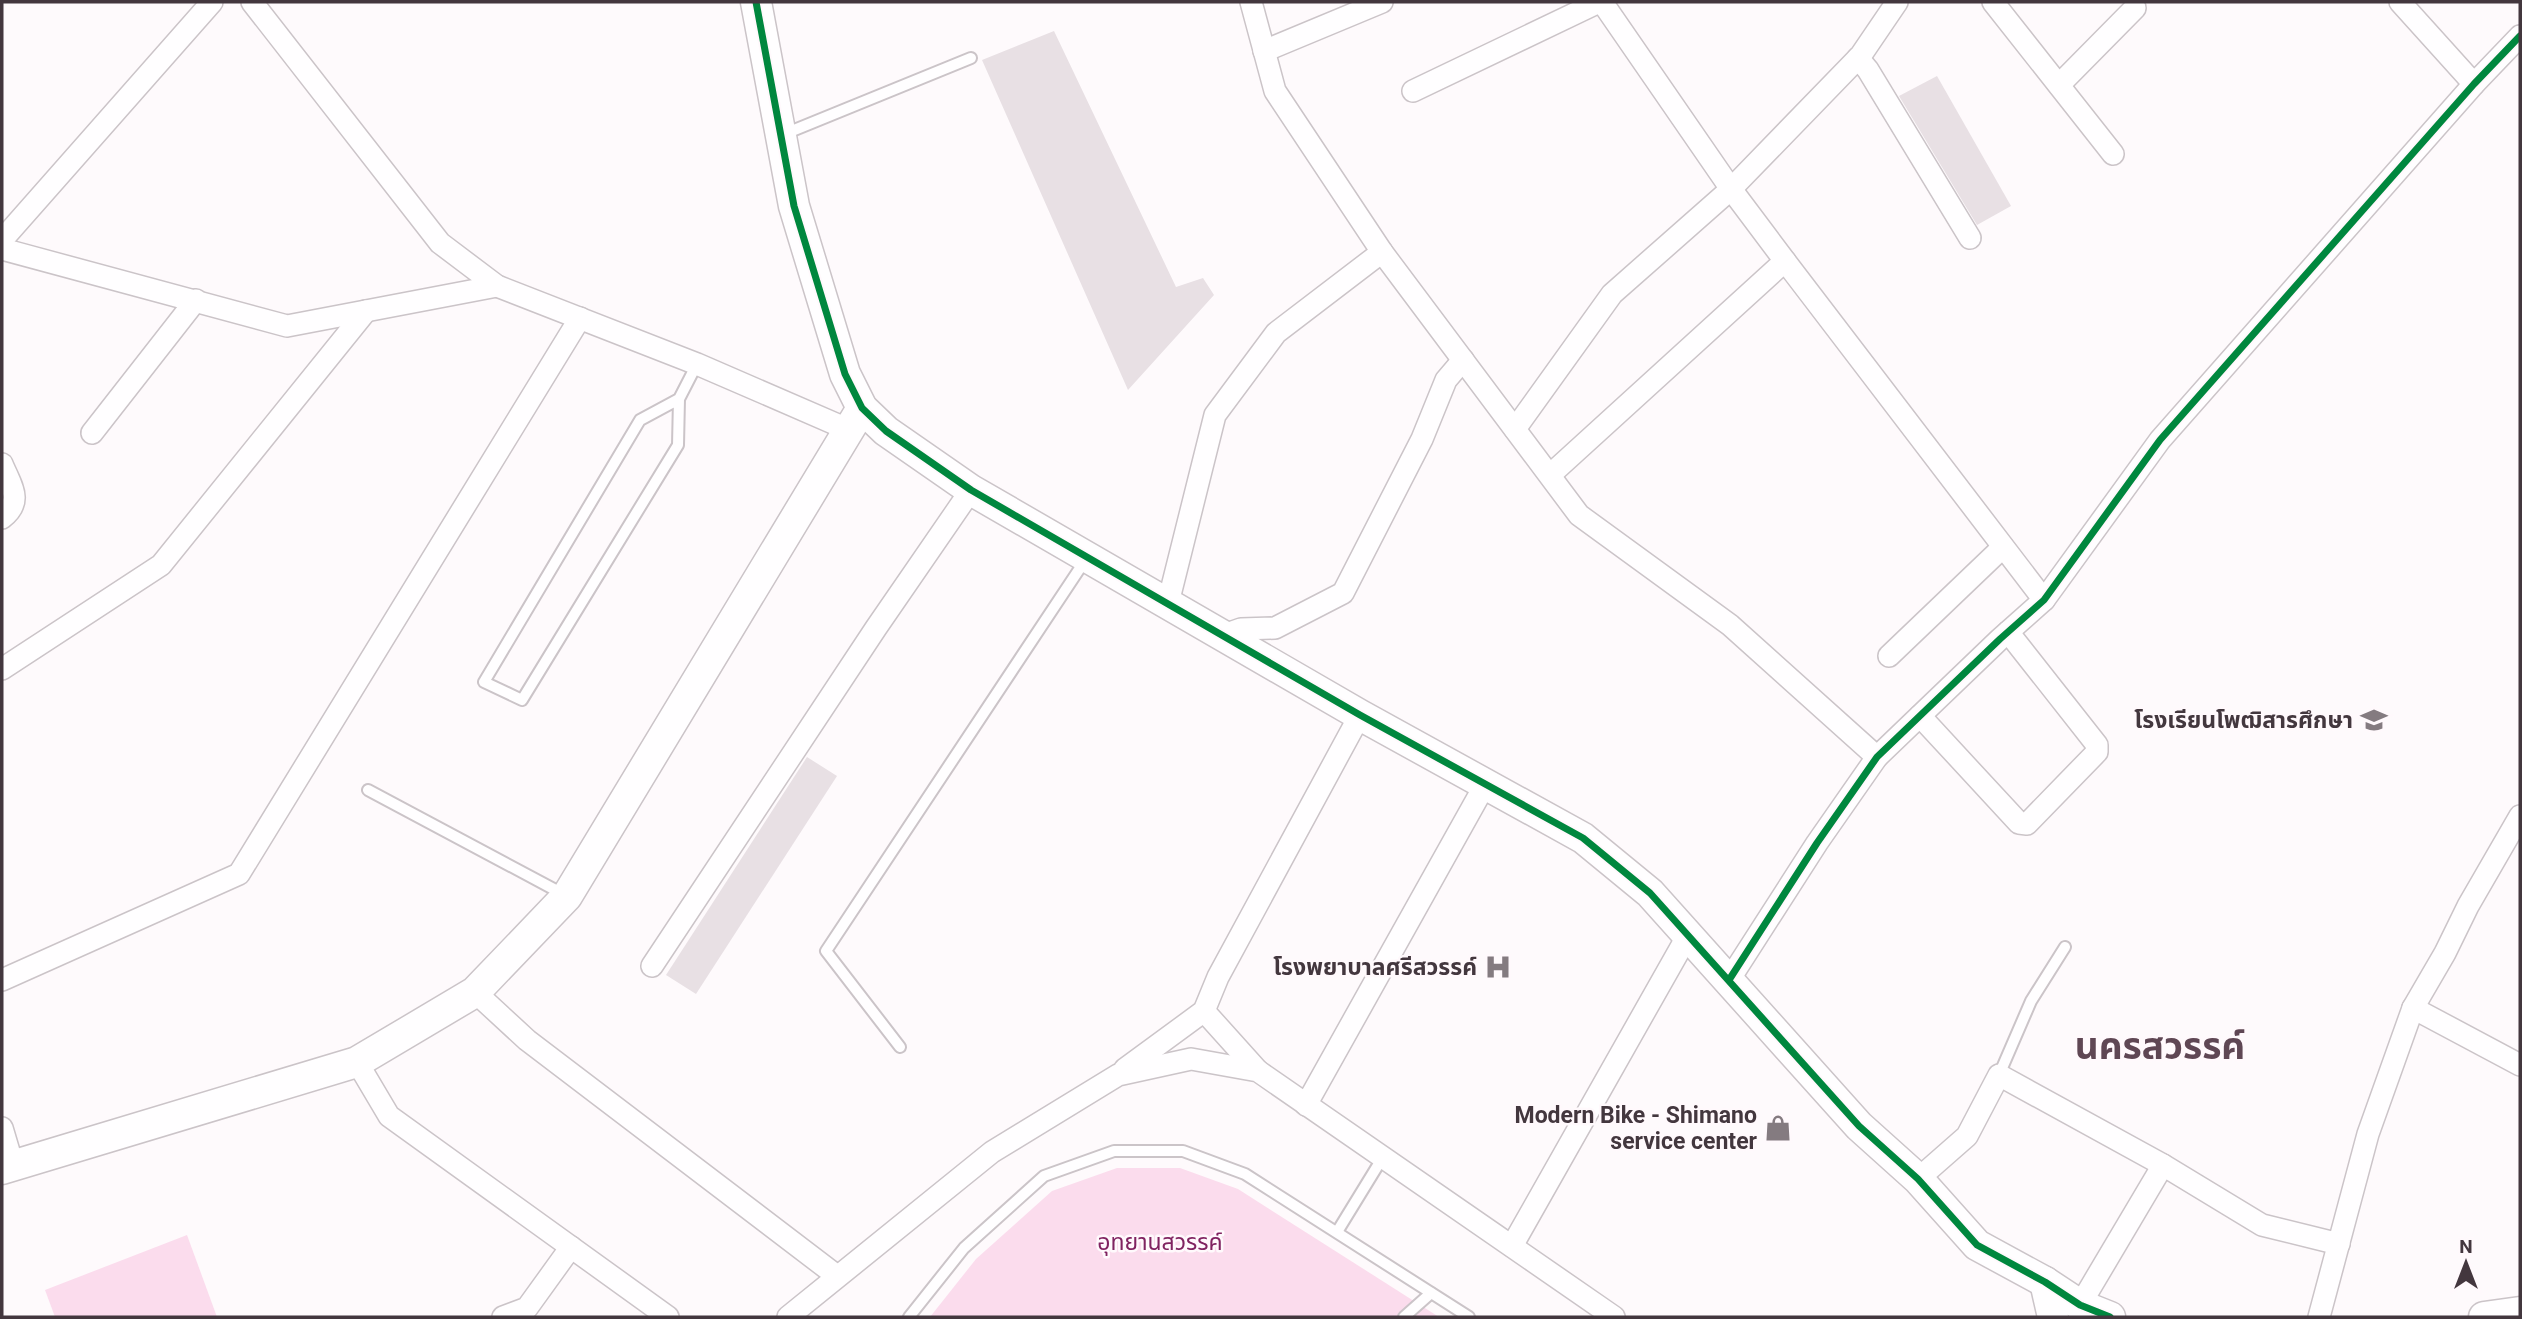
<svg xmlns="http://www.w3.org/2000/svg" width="2522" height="1319" viewBox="0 0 2522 1319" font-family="Roboto,'Noto Sans Thai',sans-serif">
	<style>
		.green { fill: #fbdced }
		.building { fill: #e8e0e4 }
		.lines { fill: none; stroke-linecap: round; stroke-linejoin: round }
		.lane-casing { stroke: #cbc4c8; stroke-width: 14 }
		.street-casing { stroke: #cbc4c8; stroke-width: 24 }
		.secondary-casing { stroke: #cbc4c8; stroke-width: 33 }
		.lane { stroke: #fffeff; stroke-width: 10 }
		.street { stroke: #fffeff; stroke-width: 21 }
		.secondary { stroke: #fffeff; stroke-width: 30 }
		.cycleway-casing { stroke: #fff9fc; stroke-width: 11 }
		.cycleway { stroke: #00873e; stroke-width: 7 }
		.labels { text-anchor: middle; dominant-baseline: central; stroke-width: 5; stroke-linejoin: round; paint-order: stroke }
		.poi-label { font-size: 23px; font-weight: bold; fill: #43373e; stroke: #fff9fc; text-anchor: end }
		.park-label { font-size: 23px; fill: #802361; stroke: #fff9fc }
		.town-label { font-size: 37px; font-weight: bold; fill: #5f4754; stroke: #fff9fc }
	</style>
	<rect width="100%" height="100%" fill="#fefafc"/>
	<g class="green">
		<path d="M 1117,1168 L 1180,1168 L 1238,1189 L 1439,1317 L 930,1317 L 976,1259 L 1052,1191 Z"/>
		<path d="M 187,1235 L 217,1317 L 55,1317 L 45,1290 Z"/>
	</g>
	<g class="building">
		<path d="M 1054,31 L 1176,287 L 1203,278 L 1214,295 L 1128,390 L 982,60 Z"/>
		<path d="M 1937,76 L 2011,206 L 1977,225 L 1899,96 Z"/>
		<path d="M 807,757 L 837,776 L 696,994 L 666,975 Z"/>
	</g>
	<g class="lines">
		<g class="lane-casing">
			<g id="lane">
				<path d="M 782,135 L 971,58"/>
				<path d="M 679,399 L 678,445 L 522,700 L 484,682 L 640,420 L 679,399 L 697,364"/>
				<path d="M 368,790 L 563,894"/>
				<path d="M 900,1047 L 826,951 L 1086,559"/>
				<path d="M 1999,1075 L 2031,1001 L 2065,947"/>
				<path d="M 1337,1232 L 1383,1157"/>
				<path d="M 909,1317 L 964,1248 L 1044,1176 L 1114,1151 L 1183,1151 L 1245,1174 L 1469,1317"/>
				<path d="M 1404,1317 L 1431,1293"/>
			</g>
		</g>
		<g class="street-casing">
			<g id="street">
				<path d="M 252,2 L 440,243 L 497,286 L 697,364 L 847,429"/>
				<path d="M 1251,2 L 1275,91 L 1382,252 L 1579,515 L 1730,625 L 1877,757"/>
				<path d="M 1602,2 L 1731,189 L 1785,261 L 2044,600"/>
				<path d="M 1993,2 L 2113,154"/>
				<path d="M 2400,2 L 2474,84"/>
				<path d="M 1264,51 L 1382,2"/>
				<path d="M 1858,58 L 1868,70 L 1970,238"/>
				<path d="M 2059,85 L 2135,8"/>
				<path d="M 1413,91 L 1599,2"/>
				<path d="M 2,240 L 212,2"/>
				<path d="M 2,249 L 287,326 L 497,286"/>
				<path d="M 1515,429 L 1612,294 L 1731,189 L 1861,55 L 1897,2"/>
				<path d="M 92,433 L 196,300"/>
				<path d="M 2,464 C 11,486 24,501 2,518"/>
				<path d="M 1550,475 L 1785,261"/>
				<path d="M 1168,603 L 1215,415 L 1276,333 L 1382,252"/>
				<path d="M 1224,635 L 1241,629 L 1275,628 L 1343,593 L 1422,439 L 1446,380 L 1463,360"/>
				<path d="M 1889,656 L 2003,547"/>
				<path d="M 2,669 L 161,565 L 366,311"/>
				<path d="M 1920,716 L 2019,823 L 2027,824 L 2097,752 L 2097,745 L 2008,632"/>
				<path d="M 652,966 L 876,628 L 971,490"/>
				<path d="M 2,980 L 239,874 L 580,318"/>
				<path d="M 1729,980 L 1817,843 L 1877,757 L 2000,639 L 2044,600 L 2160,440 L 2474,84 L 2520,36"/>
				<path d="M 475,992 L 527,1040 L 837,1276"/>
				<path d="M 2413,1008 L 2520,1065"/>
				<path d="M 1204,1011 L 1258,1071"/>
				<path d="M 357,1062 L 389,1116 L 668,1317"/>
				<path d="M 1125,1069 L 1204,1011 L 1218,977 L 1360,715"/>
				<path d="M 1306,1105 L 1486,783"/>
				<path d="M 2,1128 L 13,1165"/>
				<path d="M 1918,1179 L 1967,1136 L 1999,1075 L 2163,1165 L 2262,1225 L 2339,1244"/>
				<path d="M 1512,1246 L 1688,935"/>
				<path d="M 2080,1305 L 2163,1165"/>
				<path d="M 503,1317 L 527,1308 L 571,1247"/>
				<path d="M 788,1317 L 992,1152 L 1118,1075 L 1191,1059 L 1258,1071 L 1614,1317"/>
				<path d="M 2319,1317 L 2368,1134 L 2413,1008 L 2445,953 L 2468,906 L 2520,816"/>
			</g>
		</g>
		<g class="secondary-casing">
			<g id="secondary">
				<path d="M 756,2 L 794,206 L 845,374 L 862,408 L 886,431 L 971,490 L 1360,715 L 1583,838 L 1650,893 L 1859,1126 L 1918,1179 L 1977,1245 L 2045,1282 L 2080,1305 L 2110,1317"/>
				<path d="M 2,1169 L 357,1062 L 475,992 L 567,896 L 862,408"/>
				<path d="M 2045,1282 L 2053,1317"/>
				<path d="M 2484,1317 L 2520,1312"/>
			</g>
		</g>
		<use href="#lane" class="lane"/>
		<use href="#street" class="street"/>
		<use href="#secondary" class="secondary"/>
		<g class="cycleway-casing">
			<g id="cycleway">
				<path d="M 756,2 L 794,206 L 845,374 L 862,408 L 886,431 L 971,490 L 1360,715 L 1583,838 L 1650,893 L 1859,1126 L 1918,1179 L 1977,1245 L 2045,1282 L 2080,1305 L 2110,1317"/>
				<path d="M 1729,980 L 1817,843 L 1877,757 L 2000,639 L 2044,600 L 2160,440 L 2474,84 L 2520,36"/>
			</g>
		</g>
		<use href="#cycleway" class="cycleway"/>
	</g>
	<defs>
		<g id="school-bare" transform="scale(2.1)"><path d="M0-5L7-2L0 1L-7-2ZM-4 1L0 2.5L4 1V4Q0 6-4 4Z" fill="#847b80" stroke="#fff9fc" stroke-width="2.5" paint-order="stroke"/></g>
		<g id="hospital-bare" transform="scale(2.1)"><path d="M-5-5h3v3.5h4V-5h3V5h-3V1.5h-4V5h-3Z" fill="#847b80" stroke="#fff9fc" stroke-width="2.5" paint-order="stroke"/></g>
		<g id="shop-bare" transform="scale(2.1)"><path d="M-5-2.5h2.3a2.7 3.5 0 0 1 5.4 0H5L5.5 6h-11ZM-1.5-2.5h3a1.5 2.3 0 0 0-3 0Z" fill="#847b80" stroke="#fff9fc" stroke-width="2.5" paint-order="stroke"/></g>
	</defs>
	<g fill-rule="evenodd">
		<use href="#school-bare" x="2374" y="720"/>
		<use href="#hospital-bare" x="1498" y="967"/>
		<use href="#shop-bare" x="1778" y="1128"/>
	</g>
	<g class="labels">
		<g class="poi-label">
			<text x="2353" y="720">โรงเรียนโพฒิสารศึกษา</text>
			<text x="1477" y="967">โรงพยาบาลศรีสวรรค์</text>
			<text x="1757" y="1115">Modern Bike - Shimano<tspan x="1757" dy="26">service center</tspan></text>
		</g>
		<g class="park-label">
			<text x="1160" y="1242">อุทยานสวรรค์</text>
		</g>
		<g class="town-label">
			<text x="2160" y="1046">นครสวรรค์</text>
		</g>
	</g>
	<rect width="2522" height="1319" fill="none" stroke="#43373e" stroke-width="7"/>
	<g transform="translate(2466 1263)" stroke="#fff9fc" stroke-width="5" paint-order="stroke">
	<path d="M0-5L12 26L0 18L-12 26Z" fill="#43373e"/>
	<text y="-10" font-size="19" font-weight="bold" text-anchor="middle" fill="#43373e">N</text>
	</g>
</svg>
